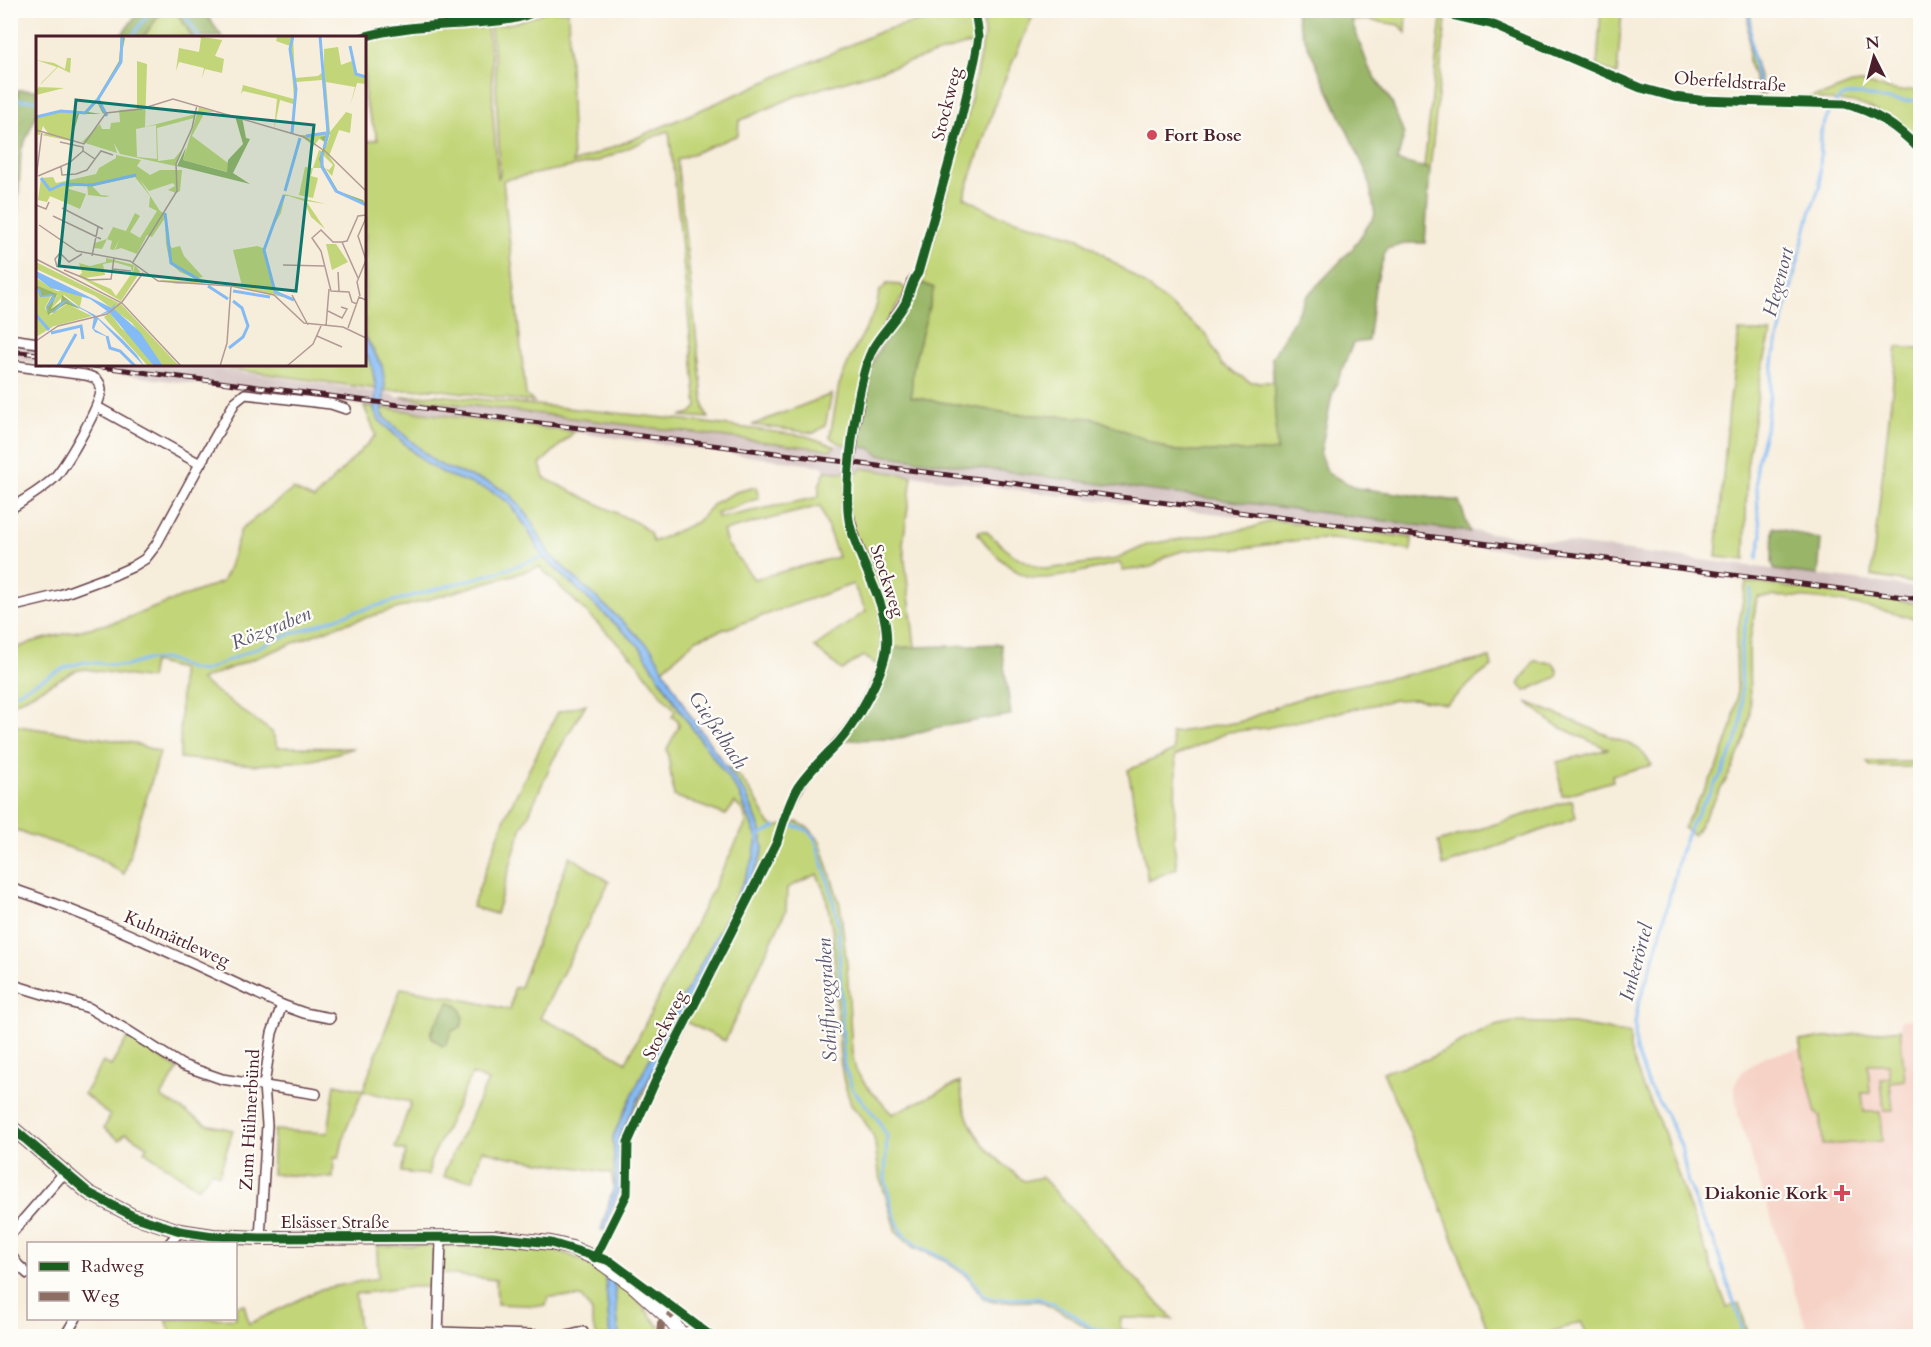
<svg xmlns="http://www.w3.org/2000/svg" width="1931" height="1347" viewBox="0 0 1931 1347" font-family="Cardo,serif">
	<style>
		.built { fill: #f6d1c5 }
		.industrial { fill: #d1bfbf }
		.green { fill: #c2d578; stroke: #867a52; stroke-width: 1.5; fill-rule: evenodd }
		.forest { fill: #99b668; stroke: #726a4a; stroke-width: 1.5 }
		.water { fill: #84bbf4; stroke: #676d90; stroke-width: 1.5 }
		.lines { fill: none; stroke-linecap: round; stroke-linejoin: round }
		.stream { stroke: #84bbf4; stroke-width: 3 }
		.street-casing { stroke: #643e45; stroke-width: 12 }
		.secondary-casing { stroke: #643e45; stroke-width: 16 }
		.street { stroke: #fff; stroke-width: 9 }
		.secondary { stroke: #fff; stroke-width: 14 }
		.rail-casing { stroke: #4a1f2b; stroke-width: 5 }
		.rail { stroke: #fdfcf7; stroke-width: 3; stroke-dasharray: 9; stroke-linecap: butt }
		.street-bridge-casing { stroke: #643e45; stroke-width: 12; stroke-linecap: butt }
		.street-bridge { stroke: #fff; stroke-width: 9 }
		.quiet { stroke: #8d6e63; stroke-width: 8; stroke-dasharray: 15 8; stroke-linecap: butt }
		.cycleway-casing { stroke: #fdfcf7; stroke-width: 13 }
		.cycleway { stroke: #1b5e20; stroke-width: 9 }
		.poi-dot { fill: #d1495b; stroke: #fdfcf7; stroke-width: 2 }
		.labels { text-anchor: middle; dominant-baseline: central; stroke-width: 4.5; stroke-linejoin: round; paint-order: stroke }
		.street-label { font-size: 18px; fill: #4a1f2b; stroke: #fdfcf7 }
		.poi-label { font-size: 18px; font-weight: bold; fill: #4a1f2b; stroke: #fdfcf7; text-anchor: start }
		.water-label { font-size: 20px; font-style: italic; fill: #5e5671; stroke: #fdfcf7 }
		.inset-river { fill: none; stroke: #84bbf4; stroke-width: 3 }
		.inset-road { fill: none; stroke: #b29b95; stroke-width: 1.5 }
		.view { fill: #0f766e; fill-opacity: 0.15; stroke: #0f766e; stroke-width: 3 }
		.inset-edge { fill: none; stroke: #4a1f2b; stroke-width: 3 }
	</style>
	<rect width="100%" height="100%" fill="#fdfcf7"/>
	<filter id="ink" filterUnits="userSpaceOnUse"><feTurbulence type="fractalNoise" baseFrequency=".0167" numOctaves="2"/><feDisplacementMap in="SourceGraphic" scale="12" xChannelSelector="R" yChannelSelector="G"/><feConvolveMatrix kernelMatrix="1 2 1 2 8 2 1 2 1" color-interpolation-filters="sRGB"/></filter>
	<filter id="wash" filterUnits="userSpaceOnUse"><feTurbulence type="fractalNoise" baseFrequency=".008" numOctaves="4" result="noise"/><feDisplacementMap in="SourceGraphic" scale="24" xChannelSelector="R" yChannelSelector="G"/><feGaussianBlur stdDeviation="1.35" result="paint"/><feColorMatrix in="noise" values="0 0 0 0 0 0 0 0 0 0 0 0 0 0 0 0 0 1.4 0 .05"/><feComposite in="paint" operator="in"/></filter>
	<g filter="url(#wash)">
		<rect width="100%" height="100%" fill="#f7eddb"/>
		<path class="built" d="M 1920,1018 L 1920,1336 L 1809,1336 L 1738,1115 L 1734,1087 L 1741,1072 L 1765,1056 L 1800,1049 L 1799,1041 L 1900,1029 L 1900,1020 Z"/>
		<g class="industrial">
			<path d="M 10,339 L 37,343 L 37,363 L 11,360 Z"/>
			<path d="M 47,365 L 192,365 L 390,394 L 397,397 L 525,412 L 831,450 L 837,445 L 869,448 L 879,455 L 1920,588 L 1920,604 L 1300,523 L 1055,495 L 861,468 L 859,473 L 825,471 L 822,466 L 588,434 Z"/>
		</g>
		<g class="green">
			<path d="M 163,10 L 176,11 L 192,37 L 143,38 Z"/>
			<path d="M 547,11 L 568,11 L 573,163 L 636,138 L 884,30 L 949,14 L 972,12 L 976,35 L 974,49 L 968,44 L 796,96 L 739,121 L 738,135 L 677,160 L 704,408 L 708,418 L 680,416 L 691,413 L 697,407 L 679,218 L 669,132 L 667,131 L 596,162 L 503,180 L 526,395 L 534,402 L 433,389 L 383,391 L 382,366 L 365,335 L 365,142 L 378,139 L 365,102 L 364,39 L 381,34 L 487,27 L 492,62 L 493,112 L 498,179 L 500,174 L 495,63 L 490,26 L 514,23 Z"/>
			<path d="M 983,11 L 1035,11 L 999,93 L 964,197 L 998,215 L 1079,238 L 1143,283 L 1207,335 L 1222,365 L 1250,382 L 1274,382 L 1278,452 L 1173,451 L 1094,418 L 1014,414 L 910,397 L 913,367 L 933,288 L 922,283 L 967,118 L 984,36 Z"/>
			<path d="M 1348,11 L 1407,11 L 1406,33 L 1400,25 L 1368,20 L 1352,21 Z"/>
			<path d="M 1601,11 L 1622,11 L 1617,75 L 1597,66 Z"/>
			<path d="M 1748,11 L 1751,11 L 1751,48 L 1764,94 L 1761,99 L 1749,62 Z"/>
			<path d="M 1441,19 L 1446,19 L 1430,169 L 1424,167 Z"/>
			<path d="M 1861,83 L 1899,91 L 1920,89 L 1920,145 C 1876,99 1854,101 1793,99 L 1824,95 L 1852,84 Z"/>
			<path d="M 11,90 L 19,90 L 14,106 L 16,142 L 11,174 Z"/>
			<path d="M 887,284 L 901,285 L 906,290 L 905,293 L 877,337 L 851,445 C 842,445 836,443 830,437 L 839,385 L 850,358 L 875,311 L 880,291 Z"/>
			<path d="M 1739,331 L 1771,333 L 1761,375 L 1747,466 L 1745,560 L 1716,557 L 1729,408 Z"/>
			<path d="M 1897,347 L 1920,349 L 1920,584 L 1871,576 Z"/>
			<path d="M 365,352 L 372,366 L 376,389 L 203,365 L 364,364 Z"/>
			<path d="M 832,394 L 825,426 L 814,433 L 752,425 Z"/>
			<path d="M 436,395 L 676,419 L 806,436 L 835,446 L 831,450 L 401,397 Z"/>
			<path d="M 364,406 L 376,407 L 379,420 L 416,455 L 471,483 L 491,491 L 508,502 L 525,525 L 543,557 L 640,647 L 679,709 L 739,793 L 757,838 L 755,854 L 751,866 L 716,938 L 647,1064 L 613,1136 L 615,1171 L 614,1188 L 611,1173 L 509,1157 L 482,1150 L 473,1180 L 444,1177 L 445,1170 L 488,1081 L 472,1074 L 430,1162 L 429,1175 L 401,1172 L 406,1151 L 395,1148 L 411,1102 L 363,1091 L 345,1132 L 339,1158 L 334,1158 L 333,1178 L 272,1174 L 274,1130 L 328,1133 L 335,1084 L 363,1090 L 401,988 C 438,994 473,1001 510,1010 L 514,988 L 520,987 L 570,856 L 609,882 L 540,1018 L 592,1042 L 626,1062 L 746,823 L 744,812 L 735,803 L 726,815 L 674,796 L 667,749 L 679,726 L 677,719 L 672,717 L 675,710 L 664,698 L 636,661 L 540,567 L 334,627 L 200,680 L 272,732 L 278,747 L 354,748 L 313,760 L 256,765 L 180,758 L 181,669 L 153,662 L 150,679 L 85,669 L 75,671 L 11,705 L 11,650 L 35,641 L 119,621 L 222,582 L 228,570 L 241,529 L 293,489 L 314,499 L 376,435 ZM 447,1006 L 462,1017 L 461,1027 L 452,1030 L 447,1042 L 435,1041 L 431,1036 L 431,1030 Z"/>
			<path d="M 383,408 L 574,432 L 540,464 L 544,478 L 639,524 L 650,533 L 653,542 L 697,522 L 714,503 L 736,492 L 756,487 L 759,498 L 717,514 L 719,518 L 819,497 L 819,486 L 825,471 L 858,473 L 861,468 L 912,476 L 903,544 L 915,647 L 890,648 L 883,668 L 863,656 L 842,670 L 814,647 L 866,611 L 853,584 L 697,639 L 663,669 L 652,649 L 550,555 L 528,516 L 510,494 L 492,484 L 446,468 L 435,462 L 386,419 L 382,413 ZM 820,506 L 838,557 L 754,579 L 727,544 L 723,531 Z"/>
			<path d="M 1273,520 L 1412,538 L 1411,551 L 1380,544 L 1331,539 L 1300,540 L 1238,549 L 1207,548 L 1182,551 L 1167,556 L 1151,567 L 1123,571 L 1120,563 C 1099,567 1056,580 1037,578 C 1013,576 991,551 978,534 L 979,531 L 986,531 L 1011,554 L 1035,566 L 1047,569 L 1116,559 L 1149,544 L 1251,528 Z"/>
			<path d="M 1746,582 L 1920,604 L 1920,629 L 1915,619 C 1863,605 1811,594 1757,597 L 1749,647 L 1750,715 L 1745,738 L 1732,770 L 1694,835 L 1683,828 L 1719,764 L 1732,726 L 1737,699 L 1736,640 Z"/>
			<path d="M 1490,658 L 1492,667 C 1473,677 1463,693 1446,704 L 1417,699 L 1395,700 L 1266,728 L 1228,732 L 1175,756 L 1176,770 L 1174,843 L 1177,868 L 1148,881 L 1128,770 L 1174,751 L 1171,733 L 1239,722 L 1289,702 L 1329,690 Z"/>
			<path d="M 1534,661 L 1553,663 L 1558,671 L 1557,677 L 1525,691 L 1519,684 Z"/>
			<path d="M 1527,702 L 1639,748 L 1652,765 L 1612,775 L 1613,781 L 1562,796 L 1557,762 L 1608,749 L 1553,724 Z"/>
			<path d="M 586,704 L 553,760 L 528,816 L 521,829 L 496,914 L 472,907 L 506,815 L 558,712 Z"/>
			<path d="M 11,725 L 133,743 L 160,752 L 124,874 L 95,856 L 11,829 Z"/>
			<path d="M 1867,762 L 1920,762 L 1920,767 L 1871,767 Z"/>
			<path d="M 723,763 C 743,776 759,803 769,824 L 776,827 L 797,822 L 809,828 L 820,841 L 840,905 L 847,965 L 852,1053 L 856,1071 L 866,1085 L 892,1114 L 960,1082 C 961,1091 962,1101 965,1110 C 974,1142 1000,1162 1024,1181 L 1042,1177 L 1173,1319 L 1121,1318 L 1120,1329 L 1151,1336 L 1125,1336 L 1091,1331 L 1071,1317 L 1039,1301 L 994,1302 L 984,1299 L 968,1277 L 940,1258 L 913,1247 L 896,1232 L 879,1173 L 874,1137 L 863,1119 L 851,1105 L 844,1082 L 840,1059 L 833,934 L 826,896 L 817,874 L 787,888 L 786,910 L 725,1041 L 684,1021 L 654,1073 L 631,1120 L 623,1142 L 623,1191 L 620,1190 L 619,1137 L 734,912 L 763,850 L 761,831 L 747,796 Z"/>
			<path d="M 1572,800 L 1576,818 L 1443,866 L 1438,842 Z"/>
			<path d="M 1513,1022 L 1573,1024 L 1630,1034 L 1630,1049 L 1643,1088 L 1664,1132 L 1685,1196 L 1727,1307 L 1739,1304 L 1749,1336 L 1588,1336 L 1581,1322 L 1540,1336 L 1490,1336 L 1433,1186 L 1383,1072 L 1428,1059 L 1491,1027 Z"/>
			<path d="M 1900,1029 L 1905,1080 L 1890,1082 L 1893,1111 L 1884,1111 L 1881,1079 L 1890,1078 L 1888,1064 L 1868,1064 L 1870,1093 L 1862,1093 L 1864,1112 L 1880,1112 L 1882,1141 L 1823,1145 L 1820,1116 L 1816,1114 L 1799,1041 Z"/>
			<path d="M 128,1037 L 178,1069 L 161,1097 L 206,1124 L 233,1130 L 219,1175 L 212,1171 L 198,1188 L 144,1151 L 147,1146 L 126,1133 L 119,1140 L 104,1128 L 110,1116 L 84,1094 L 103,1062 L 111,1066 Z"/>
			<path d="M 463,1245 C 497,1246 534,1243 567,1254 C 580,1258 593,1267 605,1274 L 610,1336 L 597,1336 L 592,1324 L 592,1312 L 581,1297 L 548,1297 L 546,1306 L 497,1304 L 496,1280 L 439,1273 L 438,1287 L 412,1287 L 355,1294 L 360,1336 L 172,1336 L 166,1319 L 236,1318 L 236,1306 L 244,1304 L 249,1324 L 321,1289 L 378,1278 L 377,1246 Z"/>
			<path d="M 614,1280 L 627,1288 L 659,1326 L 658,1336 L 619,1336 Z"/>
		</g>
		<g class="forest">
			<path d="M 140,10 L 162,11 L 143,37 L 120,37 Z"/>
			<path d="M 176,11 L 204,11 L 222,37 L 192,37 Z"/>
			<path d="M 1295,11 L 1348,11 L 1369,68 L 1392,103 L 1404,135 L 1397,161 L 1430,169 L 1425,243 L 1408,243 L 1386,249 L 1375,287 L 1368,341 L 1353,343 L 1332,395 L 1320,455 L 1328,473 L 1356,488 L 1459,501 L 1470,532 L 879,455 L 869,448 L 858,447 L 865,385 L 876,355 L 922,283 L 934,288 L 913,367 L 911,397 L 1014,414 L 1094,418 L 1173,451 L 1277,451 L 1272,358 L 1307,296 L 1353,248 L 1375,215 L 1368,176 L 1301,31 Z"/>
			<path d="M 19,90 L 37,90 L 37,113 L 21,151 L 15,251 L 11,267 L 11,174 L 16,142 L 14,106 Z"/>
			<path d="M 1773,527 L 1821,540 L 1818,575 L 1775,570 L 1772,563 Z"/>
			<path d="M 1001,644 L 1011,715 L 933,728 L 898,739 L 842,740 L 890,648 Z"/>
			<path d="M 450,1002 C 462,1006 465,1015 461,1027 L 452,1031 L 446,1045 L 442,1046 L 431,1036 C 431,1024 445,1015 448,1003 Z"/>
		</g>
		<g class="water">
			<path d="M 364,335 L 382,366 L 385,385 L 382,413 L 386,419 L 435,462 L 446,468 L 492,484 L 510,494 L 528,516 L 550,555 L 652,649 L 688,712 L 747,796 L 761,831 L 763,850 L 758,865 L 619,1137 L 620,1187 L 605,1230 L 601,1230 L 615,1183 L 613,1137 L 647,1064 L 731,908 L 753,860 L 757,838 L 739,793 L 685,718 L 640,647 L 543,557 L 525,525 L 508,502 L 491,491 L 447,475 L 427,464 L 379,420 L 374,411 L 376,389 L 372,366 L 365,352 Z"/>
			<path d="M 605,1274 L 614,1280 L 619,1336 L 610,1336 Z"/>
		</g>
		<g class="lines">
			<g class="stream">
				<path d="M 182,10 L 199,38"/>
				<path d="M 1750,10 C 1749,39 1752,64 1761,92"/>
				<path d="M 131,38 L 151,10"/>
				<path d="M 10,100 L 38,100"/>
				<path d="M 1757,559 L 1762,535 L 1758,513 L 1756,465 L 1766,429 L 1774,355 L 1810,213 L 1820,185 L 1821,131 L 1831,109 L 1840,98 L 1847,95 L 1860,94 L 1880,99 L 1906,101 L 1920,100"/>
				<path d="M 10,696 L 66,667 L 85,662 L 127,666 L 146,660 L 168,659 L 190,669 L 204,671 L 277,639 L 351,613 L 501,571 L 543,557"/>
				<path d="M 789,825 L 805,829 L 814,836 L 830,887 L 838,923 L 844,1066 L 853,1090 L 877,1118 L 887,1136 L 885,1178 L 892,1210 L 901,1232 L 917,1246 L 940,1256 L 969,1275 L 983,1295 L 993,1299 L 1037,1298 L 1053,1304 L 1073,1314 L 1091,1328 L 1140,1336"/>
				<path d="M 759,836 L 776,827"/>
				<path d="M 1745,1336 L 1714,1241 L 1700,1215 L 1688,1183 L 1681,1146 L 1667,1115 L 1648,1085 L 1636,1051 L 1635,1024 L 1638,1005 L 1656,952 L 1680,853 L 1692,822 L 1722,773 L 1736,743 L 1742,718 L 1741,648 L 1751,590"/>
			</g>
		</g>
	</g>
	<g filter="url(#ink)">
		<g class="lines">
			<g class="street-casing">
				<g id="street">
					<path d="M 1430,10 L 1491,24 L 1641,88 L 1674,97 L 1699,100 L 1845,104 C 1876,112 1898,127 1920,150"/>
					<path d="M 360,38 C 397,26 437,26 475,23 C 498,21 517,21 538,10"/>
					<path d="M 10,339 L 38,343"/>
					<path d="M 10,365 L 85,375 C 93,377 100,379 101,389 C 102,404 67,463 56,476 C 44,489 25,499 10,509"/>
					<path d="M 97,407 L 200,464 L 235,402 L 245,394 L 331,404 L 346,409"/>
					<path d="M 854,430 L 864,373 L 872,350 L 905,302 L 912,281 L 918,273 L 959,127 L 975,59 L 979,37 L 975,10"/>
					<path d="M 10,607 L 60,595 L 114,575 L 132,567 L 145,559 L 156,545 L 200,464"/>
					<path d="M 10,888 C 104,919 193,964 282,1005 L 304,1013 L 330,1018"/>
					<path d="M 10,984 L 89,1008 L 130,1032 L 182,1065 L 222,1079 L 316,1094"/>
					<path d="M 10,1235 L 64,1173"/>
					<path d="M 260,1238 L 267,1125 L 264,1085 L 272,1033 L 282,1005"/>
					<path d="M 169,1244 L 180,1231"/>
					<path d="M 10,1254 L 18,1265 L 28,1274"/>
					<path d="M 595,1258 L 627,1194 L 628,1142 L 656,1080 L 777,842 C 783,823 788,804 799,787 C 809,770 825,757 838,742 C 855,724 883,675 886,650 C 891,595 846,547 847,492"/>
					<path d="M 438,1332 L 564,1336"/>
					<path d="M 65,1336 L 76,1318"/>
					<path d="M 438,1336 L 441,1239"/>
					<path d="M 567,1336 L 583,1332"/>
				</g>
			</g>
			<g class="secondary-casing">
				<g id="secondary">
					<path d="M 10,1126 L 89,1193 L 133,1216 L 180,1231 L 213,1236 L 260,1238 L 493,1237 L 551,1243 L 572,1248 L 595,1258 L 633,1285 L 668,1317 L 681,1334"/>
					<path d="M 677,1336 L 689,1334 L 694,1336"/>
				</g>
			</g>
			<use href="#street" class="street"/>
			<use href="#secondary" class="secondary"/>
			<g class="rail-casing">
				<g id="rail">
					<path d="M 10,351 L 38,354"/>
					<path d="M 78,364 L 1920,599"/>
				</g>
			</g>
			<use href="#rail" class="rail"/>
			<g class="street-bridge-casing">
				<path id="street-bridge" d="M 847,492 L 854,430"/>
			</g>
			<use href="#street-bridge" class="street-bridge"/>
			<g class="quiet">
				<path d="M 660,1336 L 661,1323 L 676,1311"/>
				<path d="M 1236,1336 L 1256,1336"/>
			</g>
			<g class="cycleway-casing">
				<g id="cycleway">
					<path d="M 1430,10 L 1491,24 L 1641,88 L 1674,97 L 1699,100 L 1845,104 C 1876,112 1898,127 1920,150"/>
					<path d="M 360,38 C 397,26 437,26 475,23 C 498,21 517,21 538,10"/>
					<path d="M 10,1126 L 89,1193 L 133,1216 L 180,1231 L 213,1236 L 260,1238 L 493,1237 L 551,1243 L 610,1261 L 711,1336"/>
					<path d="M 595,1258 L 627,1194 L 628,1142 L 656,1080 L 777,842 C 783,823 788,804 798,787 C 809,771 824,757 838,743 C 855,724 882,677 886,651 C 892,606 860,567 850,525 C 842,492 857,381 872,350 C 881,333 897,319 906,302 C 910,292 911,282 918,273 L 959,127 L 975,59 L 979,37 L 975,10"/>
				</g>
			</g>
			<use href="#cycleway" class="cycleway"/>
		</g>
	</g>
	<g class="poi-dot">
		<circle cx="1152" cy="135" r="6"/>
		<path d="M1839 1184h6v6h6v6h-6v6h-6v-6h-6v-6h6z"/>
	</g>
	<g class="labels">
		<g class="street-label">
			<text transform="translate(1730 82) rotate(4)">Oberfeldstraße</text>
			<text transform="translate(947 104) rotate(-76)">Stockweg</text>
			<text transform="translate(887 581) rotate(72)">Stockweg</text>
			<text transform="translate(177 939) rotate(24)">Kuhmättleweg</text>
			<text transform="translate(665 1025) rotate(-63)">Stockweg</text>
			<text transform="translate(250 1120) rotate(-87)">Zum Hühnerbünd</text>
			<text x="335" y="1222">Elsässer Straße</text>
		</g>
		<g class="poi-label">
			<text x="1164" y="135">Fort Bose</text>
			<text x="1828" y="1193" text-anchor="end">Diakonie Kork</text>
		</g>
		<g class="water-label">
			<text transform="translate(1778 282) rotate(-75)">Hegenort</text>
			<text transform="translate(271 628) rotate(-22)">Rözgraben</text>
			<text transform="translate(718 730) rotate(56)">Gießelbach</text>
			<text transform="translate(1636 962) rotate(-75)">Imkerörtel</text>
			<text transform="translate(827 1000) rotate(-93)">Schiffweggraben</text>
		</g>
	</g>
	<g transform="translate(36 36)">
		<rect width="330" height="330" fill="#f7eddb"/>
		<path d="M 161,0 L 186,4 L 188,0 L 179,20 L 188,23 L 186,37 L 169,33 L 166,42 L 168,32 L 143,26 L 140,35 L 143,12 L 163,16 L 165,2 ZM 237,0 L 257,0 L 259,42 L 282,40 L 287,36 L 288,44 L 288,13 L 302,11 L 305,29 L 316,25 L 315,9 L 320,38 L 330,40 L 330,48 L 321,47 L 314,70 L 319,51 L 290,46 L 294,96 L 310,76 L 316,78 L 314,97 L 303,94 L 293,120 L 299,129 L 296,140 L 289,132 L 293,134 L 297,129 L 287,119 L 294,99 L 285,101 L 289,106 L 283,103 L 278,110 L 263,99 L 284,99 L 291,95 L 286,44 L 260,46 L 261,53 L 256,99 L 257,68 L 244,64 L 238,94 L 241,63 L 207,55 L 205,58 L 207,49 L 258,63 L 254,10 L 240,5 L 241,1 ZM 31,22 L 35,22 L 34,37 L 22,31 L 2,51 L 28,52 L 0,59 L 0,55 L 6,46 L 21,31 L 0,24 L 18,27 L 29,33 ZM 101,25 L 111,28 L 109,91 L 160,78 L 158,82 L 121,92 L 122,125 L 138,123 L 148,111 L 139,130 L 84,118 L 78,107 L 81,117 L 46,106 L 64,88 L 66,93 L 74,93 L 75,87 L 84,86 L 83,74 L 101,73 ZM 120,89 L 121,123 L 101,121 L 100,93 ZM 163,71 L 179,76 L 169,76 L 156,100 L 192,127 L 192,136 L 147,124 ZM 25,74 L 41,75 L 35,105 L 6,99 L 12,97 L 7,90 L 4,99 L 0,98 L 0,81 ZM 283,114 L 286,115 L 286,132 L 277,132 L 275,140 L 282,142 L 277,162 L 263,159 L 269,131 L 277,132 ZM 80,119 L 105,124 L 101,130 L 114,139 L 124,134 L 146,134 L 144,155 L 140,157 L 132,154 L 139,150 L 137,147 L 113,155 L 104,144 L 124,175 L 130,178 L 132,207 L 136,212 L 144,210 L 148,220 L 167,241 L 161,242 L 206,250 L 197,214 L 221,210 L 227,212 L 236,247 L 247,261 L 178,246 L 141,248 L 122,244 L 165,245 L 144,236 L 134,227 L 130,208 L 129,182 L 116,201 L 111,199 L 101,218 L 85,212 L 79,214 L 84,202 L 78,214 L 74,213 L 76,205 L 71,203 L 66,213 L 58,212 L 59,207 L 71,203 L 77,191 L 90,195 L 99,177 L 104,180 L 94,196 L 104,202 L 121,175 L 113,171 L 114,160 L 99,141 L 56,150 L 65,159 L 74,160 L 69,161 L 52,159 L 51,147 L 30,152 L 50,158 L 44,173 L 14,160 L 11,166 L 2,164 L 5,142 L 17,141 L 20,147 L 60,138 L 63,132 L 80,122 ZM 248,158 L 290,168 L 270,165 L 289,193 L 275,181 L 268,165 L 253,160 L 249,160 L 245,177 L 238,189 ZM 290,208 L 300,208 L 312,226 L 296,234 ZM 70,222 L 98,229 L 95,244 L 99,229 L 104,236 L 85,265 L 42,240 L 46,237 L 43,227 L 54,230 L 70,226 ZM 78,226 L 95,231 L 96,237 L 80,260 L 75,253 L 49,242 L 69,239 L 67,228 ZM 0,226 L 85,268 L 143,330 L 127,330 L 96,287 L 59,260 L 0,233 ZM 0,242 L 21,255 L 40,255 L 46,261 L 44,271 L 28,259 L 15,273 L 21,259 L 0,249 ZM 0,253 L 5,261 L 15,260 L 9,272 L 14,279 L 31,268 L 56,280 L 18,290 L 0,301 ZM 74,277 L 85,292 L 94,299 L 78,280 L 98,299 L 118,330 L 112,330 L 72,286 L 68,281 Z" fill="#c2d578" fill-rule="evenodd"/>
		<path d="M 85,0 L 89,2 L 83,31 L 63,64 L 69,76 L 67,78 L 61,66 L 52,76 L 65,78 L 43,78 L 37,98 L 41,75 L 49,76 L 60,64 L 83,25 ZM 199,80 L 206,81 L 210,102 L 214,103 L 197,137 L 214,148 L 141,130 L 150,111 L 147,124 L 191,136 L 192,124 L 207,108 ZM 293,99 L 286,125 L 288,131 L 302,155 L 327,164 L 330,169 L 300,156 L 286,132 L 283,123 L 289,107 L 284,101 ZM 0,249 L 21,258 L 15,273 L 25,266 L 26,259 L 44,273 L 30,268 L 12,279 L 10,271 L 16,260 L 4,261 Z" fill="#99b668"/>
		<path d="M 0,235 L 76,272 L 79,267 L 78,273 L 104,296 L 127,330 L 118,330 L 73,276 L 63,279 L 71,275 L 54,263 L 15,252 L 0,241 ZM 0,252 L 4,253 L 6,260 L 15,258 L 18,259 L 19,263 L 11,272 L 13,275 L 17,276 L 26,266 L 30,264 L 59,279 L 87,304 L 101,319 L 108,330 L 62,283 L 58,293 L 74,302 L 59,296 L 56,292 L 58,281 L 51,276 L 30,265 L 18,277 L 12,275 L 10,272 L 17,260 L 5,261 Z" fill="#84bbf4"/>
		<path class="inset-river" d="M 284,0 L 292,97 L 288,112M 314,10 L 320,38 L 330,41M 71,80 L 62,63 L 85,26 L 86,0M 0,81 L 25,75 L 49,77 L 61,64M 256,97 L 260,53 L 254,13 L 257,0M 270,100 L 290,97M 286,116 L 286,131 L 300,155 L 330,169M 5,142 L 14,154 L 27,148 L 56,149 L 100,139M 249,155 L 264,102M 248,159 L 228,214 L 239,256 L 258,264M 129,177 L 135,227 L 167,246M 172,250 L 192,263M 197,255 L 234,261M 0,279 L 13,294M 15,297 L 45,290 L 47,303M 71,300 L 74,312 L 84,315 L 99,330M 193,312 L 207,301 L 212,290 L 206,272 L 197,265M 22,330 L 40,298"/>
		<path class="inset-road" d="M 0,94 L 48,108 L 70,77 L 105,73 L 137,63 L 268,101 L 290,116 L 330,155M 47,115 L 59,123 L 65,115 L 77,119M 25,131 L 26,139 L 40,138 L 51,134 L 59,123M 2,140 L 33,127 L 47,115 L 47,111 L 24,106M 0,143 L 6,95M 0,169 L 10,173 L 13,166M 26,172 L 67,193M 17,180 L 65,203M 3,189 L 41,215 L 94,225 L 122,245 L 194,250M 306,206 L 311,205 L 322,180 L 330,179M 56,220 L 62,191M 0,223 L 86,267 L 145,330M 330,224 L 322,200 L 330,182M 97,226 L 141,155 L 140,128 L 156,92 L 161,69M 247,229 L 288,230M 21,231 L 19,223 L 24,217 L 33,226 L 46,218M 77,233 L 95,235M 28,234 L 53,244 L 75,243 L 78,222M 302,236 L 303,255M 195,250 L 238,259 L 268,287 L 307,291 L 330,302M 256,259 L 272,289M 324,260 L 321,246 L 330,224M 321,268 L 316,266 L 313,256 L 295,255 L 285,215 L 276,202 L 285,194 L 297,206 L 306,206 L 322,242M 292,275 L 306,282 L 311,273 L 305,271M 290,290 L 293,253M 312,292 L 323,261 L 330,264M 281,300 L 306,311M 0,305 L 22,290 L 71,278 L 86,266 L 107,237M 184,330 L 191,307 L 195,250M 251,330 L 277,308 L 285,290"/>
		<path class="view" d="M 40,64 L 278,89 L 260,255 L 23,230 Z"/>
		<rect width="330" height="330" class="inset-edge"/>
	</g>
	<rect width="1931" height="1347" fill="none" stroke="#fdfcf7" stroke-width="36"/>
	<rect x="27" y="1242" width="210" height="78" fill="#fdfcf7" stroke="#b5a4a5" stroke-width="1.5"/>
	<rect x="39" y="1262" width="30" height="9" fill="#1b5e20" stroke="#b5a4a5" stroke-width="1.5"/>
	<text x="81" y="1272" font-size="18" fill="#4a1f2b">Radweg</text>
	<rect x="39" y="1292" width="30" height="9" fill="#8d6e63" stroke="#b5a4a5" stroke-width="1.5"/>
	<text x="81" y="1302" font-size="18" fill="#4a1f2b">Weg</text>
	<g transform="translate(1874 57) rotate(354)" stroke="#fdfcf7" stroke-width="4.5" paint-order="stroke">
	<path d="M0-4.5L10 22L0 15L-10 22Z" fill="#4a1f2b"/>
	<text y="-9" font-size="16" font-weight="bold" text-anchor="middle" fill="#4a1f2b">N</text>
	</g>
</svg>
